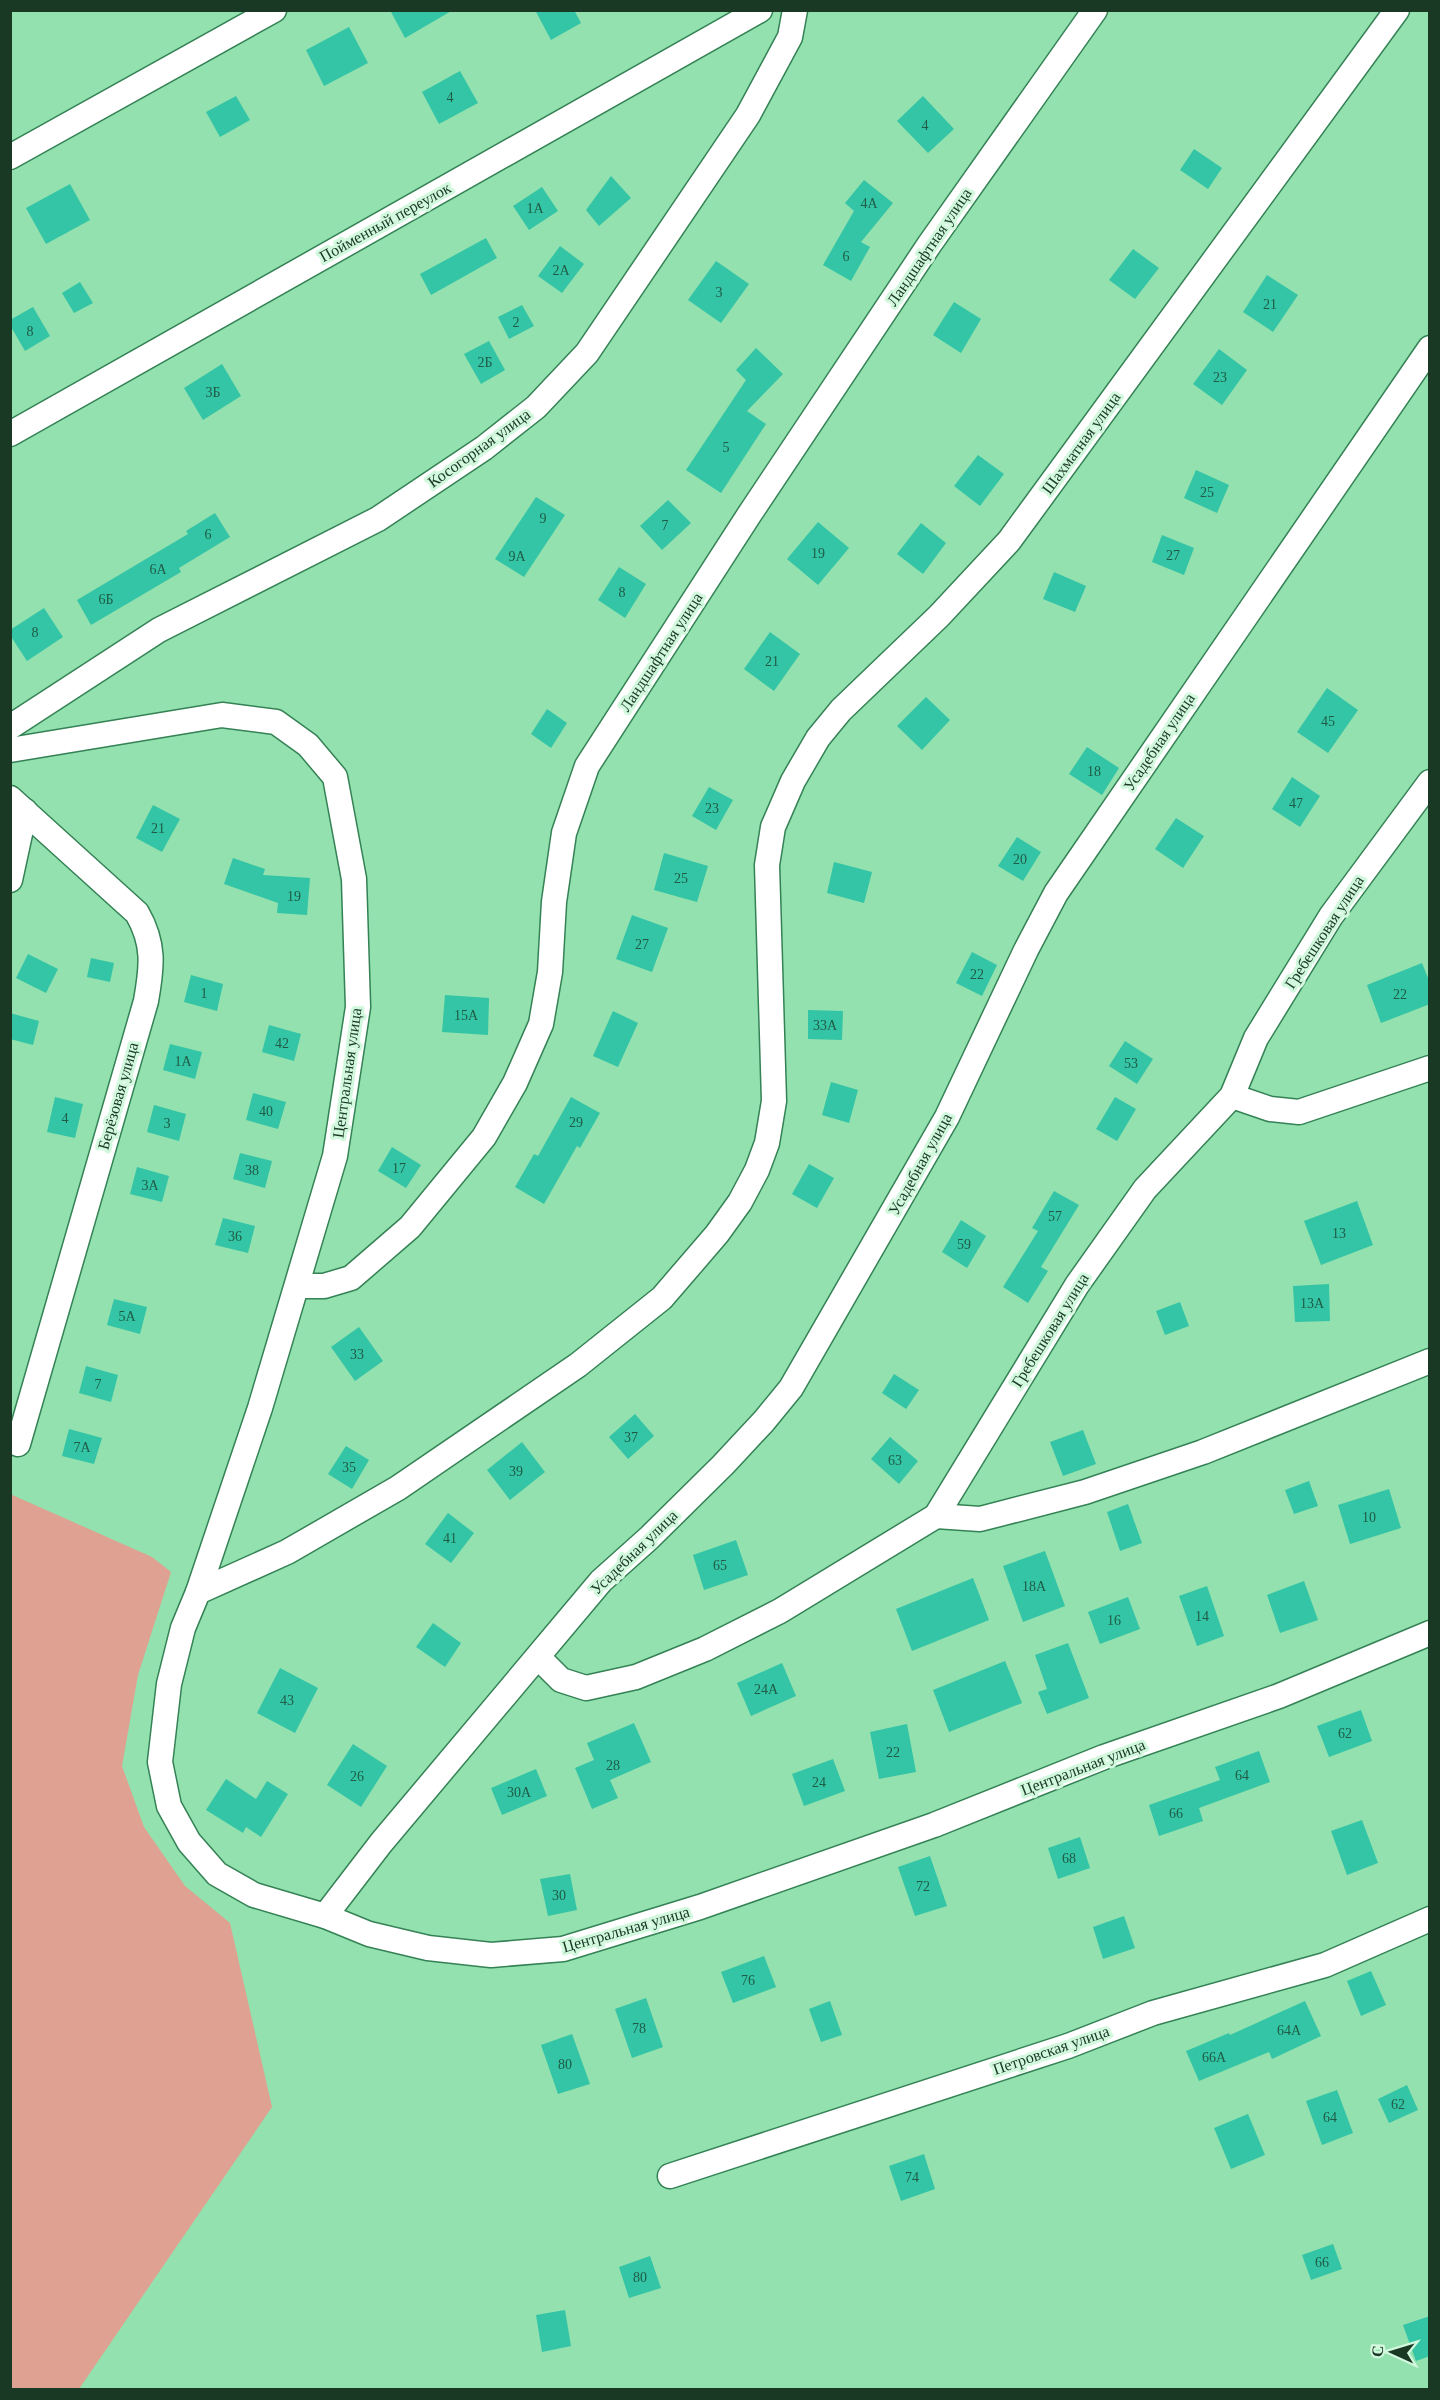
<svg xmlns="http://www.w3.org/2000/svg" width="1440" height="2400" viewBox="0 0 1440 2400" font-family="'Times New Roman',serif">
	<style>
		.green { fill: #dfa191 }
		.building { fill: #33c5a6 }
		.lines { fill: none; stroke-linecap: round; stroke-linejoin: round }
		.minor-casing { stroke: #348255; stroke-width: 27 }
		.minor { stroke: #fff; stroke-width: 24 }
		.labels { text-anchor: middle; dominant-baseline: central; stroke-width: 6; stroke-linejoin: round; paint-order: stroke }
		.number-label { font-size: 14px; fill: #205c45 }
		.street-label { font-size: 16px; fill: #193925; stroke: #d2f8de }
	</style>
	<rect width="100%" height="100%" fill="#93e1ae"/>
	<path class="green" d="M 10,1494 L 152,1557 L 171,1572 L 138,1675 L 122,1766 L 144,1827 L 185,1886 L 230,1923 L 272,2107 L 79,2389 L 11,2389 Z"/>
	<g class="building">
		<path d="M 390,10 L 453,10 L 405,38 Z"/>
		<path d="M 535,10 L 574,10 L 581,23 L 551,40 Z"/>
		<path d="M 349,27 L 368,63 L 324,86 L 306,50 Z"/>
		<path d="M 460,71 L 478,103 L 439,124 L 422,92 Z"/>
		<path d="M 236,96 L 250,120 L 220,137 L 206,112 Z"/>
		<path d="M 923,96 L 954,129 L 928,153 L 897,121 Z"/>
		<path d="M 1194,149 L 1222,168 L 1208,189 L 1180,170 Z"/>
		<path d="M 611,176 L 631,198 L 599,226 L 586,210 Z"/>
		<path d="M 864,180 L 893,203 L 861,242 L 870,247 L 851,281 L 823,265 L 854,211 L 845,203 Z"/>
		<path d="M 70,184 L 90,220 L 46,244 L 26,208 Z"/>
		<path d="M 542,187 L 558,211 L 529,230 L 513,206 Z"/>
		<path d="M 486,238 L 497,258 L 431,295 L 420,274 Z"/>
		<path d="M 560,246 L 584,264 L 562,293 L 538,276 Z"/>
		<path d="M 1133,249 L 1159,268 L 1135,299 L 1109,280 Z"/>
		<path d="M 716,261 L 749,284 L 721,323 L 688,300 Z"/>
		<path d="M 1267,275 L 1298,295 L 1273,332 L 1243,312 Z"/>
		<path d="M 80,282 L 93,303 L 74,313 L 62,293 Z"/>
		<path d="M 954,302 L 981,319 L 961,353 L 933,335 Z"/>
		<path d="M 522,305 L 534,326 L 509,339 L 498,317 Z"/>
		<path d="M 33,307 L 50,336 L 25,351 L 10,325 L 10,320 Z"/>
		<path d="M 489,341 L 505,370 L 481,384 L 464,354 Z"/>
		<path d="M 756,348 L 783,374 L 747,411 L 766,424 L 721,493 L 686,470 L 746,380 L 736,370 Z"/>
		<path d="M 1219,349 L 1247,370 L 1222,405 L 1193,384 Z"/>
		<path d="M 222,364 L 241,396 L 203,420 L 184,388 Z"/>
		<path d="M 978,455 L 1004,474 L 980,506 L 954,486 Z"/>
		<path d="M 1196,470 L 1229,485 L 1217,513 L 1184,498 Z"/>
		<path d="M 536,497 L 565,515 L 524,577 L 495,559 Z"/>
		<path d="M 668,500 L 691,523 L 662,550 L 640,526 Z"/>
		<path d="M 215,513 L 230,537 L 179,568 L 181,572 L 91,625 L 77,600 L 188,534 L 186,531 Z"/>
		<path d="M 818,522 L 849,548 L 818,585 L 787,559 Z"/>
		<path d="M 921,523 L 946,543 L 923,574 L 897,554 Z"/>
		<path d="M 1162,535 L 1194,548 L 1184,575 L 1152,562 Z"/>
		<path d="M 619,567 L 646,584 L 625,618 L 598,600 Z"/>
		<path d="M 1054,572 L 1086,586 L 1075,612 L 1043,599 Z"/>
		<path d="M 44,608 L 63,637 L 27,661 L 10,635 L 10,630 Z"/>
		<path d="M 770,632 L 800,654 L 774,691 L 744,669 Z"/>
		<path d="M 1327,688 L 1358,710 L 1328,753 L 1297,732 Z"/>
		<path d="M 926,697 L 950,720 L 922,750 L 897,726 Z"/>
		<path d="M 547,709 L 567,723 L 551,748 L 531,734 Z"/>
		<path d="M 1087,747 L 1119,768 L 1102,795 L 1069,774 Z"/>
		<path d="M 1292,777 L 1320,796 L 1300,827 L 1272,809 Z"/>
		<path d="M 709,787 L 733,800 L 716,830 L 692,816 Z"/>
		<path d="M 153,805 L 180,819 L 162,852 L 136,838 Z"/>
		<path d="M 1176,818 L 1204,836 L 1183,868 L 1155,849 Z"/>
		<path d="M 1017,837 L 1041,852 L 1023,881 L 998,866 Z"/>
		<path d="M 664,853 L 708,866 L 697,902 L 654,890 Z"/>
		<path d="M 233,858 L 265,869 L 263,875 L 310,878 L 307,915 L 277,913 L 278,903 L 224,884 Z"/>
		<path d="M 834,862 L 872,872 L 864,903 L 827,893 Z"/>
		<path d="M 632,915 L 668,928 L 652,972 L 616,959 Z"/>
		<path d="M 972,952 L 997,965 L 982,996 L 956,983 Z"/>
		<path d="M 28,954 L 58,969 L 46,993 L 16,978 Z"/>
		<path d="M 91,958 L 114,963 L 110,982 L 87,977 Z"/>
		<path d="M 1422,963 L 1430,983 L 1430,1004 L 1381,1023 L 1367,985 Z"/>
		<path d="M 191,975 L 223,984 L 217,1011 L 184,1002 Z"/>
		<path d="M 445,995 L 489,998 L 488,1035 L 442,1032 Z"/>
		<path d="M 808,1010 L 843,1011 L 842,1040 L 808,1039 Z"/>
		<path d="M 613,1011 L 638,1023 L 618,1067 L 593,1056 Z"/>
		<path d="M 10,1013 L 39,1021 L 33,1045 L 10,1039 Z"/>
		<path d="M 269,1025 L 301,1034 L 294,1061 L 262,1052 Z"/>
		<path d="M 1125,1041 L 1153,1059 L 1137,1084 L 1109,1066 Z"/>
		<path d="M 170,1044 L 202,1052 L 195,1079 L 163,1070 Z"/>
		<path d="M 831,1082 L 858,1090 L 849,1123 L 822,1115 Z"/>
		<path d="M 253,1093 L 286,1102 L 278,1129 L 246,1120 Z"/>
		<path d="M 55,1097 L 83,1104 L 75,1138 L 47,1132 Z"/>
		<path d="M 571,1097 L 600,1113 L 580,1148 L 577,1146 L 544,1204 L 515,1187 L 534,1154 L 538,1156 Z"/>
		<path d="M 1115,1097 L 1136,1109 L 1117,1141 L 1096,1129 Z"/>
		<path d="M 154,1105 L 186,1114 L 179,1141 L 147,1132 Z"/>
		<path d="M 392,1147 L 421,1165 L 406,1188 L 378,1171 Z"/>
		<path d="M 240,1153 L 272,1161 L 265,1188 L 233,1179 Z"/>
		<path d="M 809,1164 L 834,1178 L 817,1208 L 792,1194 Z"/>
		<path d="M 137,1167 L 169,1176 L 162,1202 L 130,1194 Z"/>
		<path d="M 1054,1191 L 1079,1205 L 1041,1267 L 1048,1271 L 1028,1303 L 1003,1287 L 1038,1231 L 1032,1228 Z"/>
		<path d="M 1357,1201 L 1373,1245 L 1321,1265 L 1304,1221 Z"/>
		<path d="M 223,1218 L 255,1226 L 248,1253 L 215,1245 Z"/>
		<path d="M 961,1220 L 986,1236 L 967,1268 L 942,1252 Z"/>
		<path d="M 1329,1284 L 1330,1321 L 1295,1322 L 1293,1286 Z"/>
		<path d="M 114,1299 L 147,1307 L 140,1334 L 107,1325 Z"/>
		<path d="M 1180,1302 L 1189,1326 L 1165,1335 L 1156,1311 Z"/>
		<path d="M 359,1327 L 383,1361 L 355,1381 L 331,1347 Z"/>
		<path d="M 86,1366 L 118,1375 L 111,1402 L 79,1393 Z"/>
		<path d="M 894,1374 L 919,1390 L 906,1409 L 882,1393 Z"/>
		<path d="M 635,1414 L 654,1436 L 628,1459 L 609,1437 Z"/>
		<path d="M 69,1429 L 102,1438 L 94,1464 L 62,1456 Z"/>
		<path d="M 1083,1430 L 1096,1464 L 1063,1476 L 1050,1442 Z"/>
		<path d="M 890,1437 L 918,1461 L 899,1484 L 871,1459 Z"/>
		<path d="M 522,1442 L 545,1472 L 510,1500 L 487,1470 Z"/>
		<path d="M 346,1446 L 369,1460 L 352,1489 L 328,1474 Z"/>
		<path d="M 1309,1481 L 1318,1506 L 1294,1514 L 1285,1490 Z"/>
		<path d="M 1389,1489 L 1401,1528 L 1350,1544 L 1338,1505 Z"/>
		<path d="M 1128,1504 L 1142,1543 L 1120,1551 L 1107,1512 Z"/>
		<path d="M 448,1513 L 474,1533 L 451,1563 L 425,1544 Z"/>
		<path d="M 736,1540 L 748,1575 L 704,1590 L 693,1555 Z"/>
		<path d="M 1045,1551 L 1065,1606 L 1023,1622 L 1003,1566 Z"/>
		<path d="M 973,1578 L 989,1620 L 912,1651 L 896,1609 Z"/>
		<path d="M 1304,1581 L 1318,1620 L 1280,1633 L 1267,1595 Z"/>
		<path d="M 1207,1586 L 1224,1636 L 1197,1646 L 1179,1596 Z"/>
		<path d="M 1128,1597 L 1140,1629 L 1100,1644 L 1088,1612 Z"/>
		<path d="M 433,1623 L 461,1643 L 445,1667 L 416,1647 Z"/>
		<path d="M 1068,1643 L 1089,1698 L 1047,1714 L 1038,1692 L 1047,1689 L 1035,1655 Z"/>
		<path d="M 1005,1661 L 1022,1703 L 949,1732 L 933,1690 Z"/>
		<path d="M 782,1663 L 796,1696 L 751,1716 L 737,1683 Z"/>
		<path d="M 280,1668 L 318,1688 L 295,1733 L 257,1713 Z"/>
		<path d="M 1361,1710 L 1372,1741 L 1329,1757 L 1317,1726 Z"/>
		<path d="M 634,1723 L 651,1762 L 610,1780 L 618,1798 L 592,1809 L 575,1768 L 594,1760 L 587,1743 Z"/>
		<path d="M 907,1724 L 916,1772 L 879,1779 L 870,1732 Z"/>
		<path d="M 353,1744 L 387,1766 L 361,1807 L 327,1785 Z"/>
		<path d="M 1259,1751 L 1270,1782 L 1199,1808 L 1203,1821 L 1159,1836 L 1149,1805 L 1220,1780 L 1215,1767 Z"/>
		<path d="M 833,1759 L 845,1791 L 804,1806 L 792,1774 Z"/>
		<path d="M 536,1769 L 547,1796 L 502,1815 L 491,1788 Z"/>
		<path d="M 226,1779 L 256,1799 L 267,1781 L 288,1794 L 261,1837 L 246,1827 L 243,1833 L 206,1810 Z"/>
		<path d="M 1362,1820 L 1378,1863 L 1347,1875 L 1331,1831 Z"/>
		<path d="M 1080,1837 L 1090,1868 L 1058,1879 L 1048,1848 Z"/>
		<path d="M 930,1856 L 947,1906 L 915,1916 L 898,1867 Z"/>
		<path d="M 570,1874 L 577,1910 L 548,1916 L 540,1879 Z"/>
		<path d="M 1124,1916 L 1135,1948 L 1103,1959 L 1093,1927 Z"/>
		<path d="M 764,1956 L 776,1987 L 733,2003 L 721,1972 Z"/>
		<path d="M 1371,1971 L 1386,2005 L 1361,2016 L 1347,1981 Z"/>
		<path d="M 646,1998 L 663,2047 L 632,2058 L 615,2009 Z"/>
		<path d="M 830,2001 L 842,2035 L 821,2042 L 809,2009 Z"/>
		<path d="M 1305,2001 L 1321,2036 L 1272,2059 L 1269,2052 L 1199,2081 L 1186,2051 L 1229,2033 L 1230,2035 Z"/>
		<path d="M 572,2034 L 590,2084 L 558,2094 L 541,2045 Z"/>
		<path d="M 1407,2085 L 1418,2110 L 1389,2123 L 1378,2099 Z"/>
		<path d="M 1337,2090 L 1353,2133 L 1322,2145 L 1306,2101 Z"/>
		<path d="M 1248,2114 L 1265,2155 L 1231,2169 L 1214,2128 Z"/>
		<path d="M 924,2154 L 935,2189 L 901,2201 L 889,2166 Z"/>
		<path d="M 1333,2244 L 1342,2269 L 1311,2280 L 1302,2255 Z"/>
		<path d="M 650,2256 L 661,2288 L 629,2298 L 619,2267 Z"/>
		<path d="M 565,2310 L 571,2346 L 542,2352 L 536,2315 Z"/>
		<path d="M 1430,2316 L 1430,2356 L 1416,2361 L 1403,2325 Z"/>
	</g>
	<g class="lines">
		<g class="minor-casing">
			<g id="minor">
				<path d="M 1397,10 L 1009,541 L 939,616 L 841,710 L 818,738 L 793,781 L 773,827 L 767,865 L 774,1101 L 767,1143 L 757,1170 L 740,1202 L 717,1234 L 662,1298 L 578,1365 L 398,1488 L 287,1552 L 198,1592 L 183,1628 L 169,1684 L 160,1762 L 169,1806 L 189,1842 L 217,1874 L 254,1895 L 325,1916 L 369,1934 L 428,1948 L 491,1955 L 563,1949 L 700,1907 L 934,1825 L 1104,1757 L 1279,1696 L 1430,1633"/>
				<path d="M 10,157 L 274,10"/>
				<path d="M 10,434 L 760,10"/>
				<path d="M 10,727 L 159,630 L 378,519 L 484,448 L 536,407 L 587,353 L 748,115 L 790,37 L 795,10"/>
				<path d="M 10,750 L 222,715 L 276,722 L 308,745 L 335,777 L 354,879 L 358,1007 L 335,1156 L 260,1408 L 198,1592"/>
				<path d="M 10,798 L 137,913 C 155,944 152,967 146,1001 L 18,1444"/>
				<path d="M 10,880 L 25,811"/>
				<path d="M 1232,1096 L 1270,1109 L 1299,1112 L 1430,1068"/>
				<path d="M 298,1286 L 324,1286 L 351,1278 L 410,1227 L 484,1137 L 515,1083 L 541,1024 L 550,972 L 554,902 L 564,833 L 587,766 L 749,515 L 929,245 L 1095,10"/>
				<path d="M 936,1516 L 980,1519 L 1085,1492 L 1203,1452 L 1430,1361"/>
				<path d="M 538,1657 L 561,1680 L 586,1688 L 636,1677 L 705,1649 L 780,1611 L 936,1516 L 1077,1285 L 1145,1189 L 1232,1096 L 1256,1038 L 1331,916 L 1430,782"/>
				<path d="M 325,1916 L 381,1843 L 601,1581 L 649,1538 L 723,1465 L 764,1421 L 791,1388 L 947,1117 L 1026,950 L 1056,893 L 1430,348"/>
				<path d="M 670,2176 L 1068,2046 L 1153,2013 L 1325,1965 L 1430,1919"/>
			</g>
		</g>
		<use href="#minor" class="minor"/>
	</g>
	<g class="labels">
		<g class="number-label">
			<text x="450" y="97">4</text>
			<text x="925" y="125">4</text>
			<text x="869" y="203">4А</text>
			<text x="535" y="208">1А</text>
			<text x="846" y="256">6</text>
			<text x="561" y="270">2А</text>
			<text x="719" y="292">3</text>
			<text x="1270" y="304">21</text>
			<text x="516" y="322">2</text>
			<text x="30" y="331">8</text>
			<text x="485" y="362">2Б</text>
			<text x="1220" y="377">23</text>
			<text x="213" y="392">3Б</text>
			<text x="726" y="447">5</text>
			<text x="1207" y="492">25</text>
			<text x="543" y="518">9</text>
			<text x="665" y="525">7</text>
			<text x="208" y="534">6</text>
			<text x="818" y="553">19</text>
			<text x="1173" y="555">27</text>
			<text x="517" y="556">9А</text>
			<text x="158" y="569">6А</text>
			<text x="622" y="592">8</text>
			<text x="106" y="599">6Б</text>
			<text x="35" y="632">8</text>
			<text x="772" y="661">21</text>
			<text x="1328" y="721">45</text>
			<text x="1094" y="771">18</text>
			<text x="1296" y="803">47</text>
			<text x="712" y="808">23</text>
			<text x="158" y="828">21</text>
			<text x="1020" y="859">20</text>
			<text x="681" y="878">25</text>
			<text x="294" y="896">19</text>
			<text x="642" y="944">27</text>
			<text x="977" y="974">22</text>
			<text x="204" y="993">1</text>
			<text x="1400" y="994">22</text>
			<text x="466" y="1015">15А</text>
			<text x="825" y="1025">33А</text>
			<text x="282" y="1043">42</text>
			<text x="183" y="1061">1А</text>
			<text x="1131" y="1063">53</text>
			<text x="266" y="1111">40</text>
			<text x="65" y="1118">4</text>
			<text x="576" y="1122">29</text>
			<text x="167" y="1123">3</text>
			<text x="399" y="1168">17</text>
			<text x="252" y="1170">38</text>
			<text x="150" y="1185">3А</text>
			<text x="1055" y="1216">57</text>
			<text x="1339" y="1233">13</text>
			<text x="235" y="1236">36</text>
			<text x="964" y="1244">59</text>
			<text x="1312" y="1303">13А</text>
			<text x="127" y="1316">5А</text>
			<text x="357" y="1354">33</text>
			<text x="98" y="1384">7</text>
			<text x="631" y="1437">37</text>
			<text x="82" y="1447">7А</text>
			<text x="895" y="1460">63</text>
			<text x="349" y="1467">35</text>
			<text x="516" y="1471">39</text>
			<text x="1369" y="1517">10</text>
			<text x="450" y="1538">41</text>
			<text x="720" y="1565">65</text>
			<text x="1034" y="1586">18А</text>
			<text x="1202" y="1616">14</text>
			<text x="1114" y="1620">16</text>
			<text x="766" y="1689">24А</text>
			<text x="287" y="1700">43</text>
			<text x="1345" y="1733">62</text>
			<text x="893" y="1752">22</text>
			<text x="613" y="1765">28</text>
			<text x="1242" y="1775">64</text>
			<text x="357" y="1776">26</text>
			<text x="819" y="1782">24</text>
			<text x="519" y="1792">30А</text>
			<text x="1176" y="1813">66</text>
			<text x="1069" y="1858">68</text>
			<text x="923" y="1886">72</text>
			<text x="559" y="1895">30</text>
			<text x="748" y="1980">76</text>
			<text x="639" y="2028">78</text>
			<text x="1289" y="2030">64А</text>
			<text x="1214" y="2057">66А</text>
			<text x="565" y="2064">80</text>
			<text x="1398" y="2104">62</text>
			<text x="1330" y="2117">64</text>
			<text x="912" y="2177">74</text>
			<text x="1322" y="2262">66</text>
			<text x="640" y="2277">80</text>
		</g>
		<g class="street-label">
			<text transform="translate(385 222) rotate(-29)">Пойменный переулок</text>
			<text transform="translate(929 247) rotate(-56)">Ландшафтная улица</text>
			<text transform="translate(1081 443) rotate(-54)">Шахматная улица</text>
			<text transform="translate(479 448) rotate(-36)">Косогорная улица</text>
			<text transform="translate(661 652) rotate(-57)">Ландшафтная улица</text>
			<text transform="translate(1159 742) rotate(-56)">Усадебная улица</text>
			<text transform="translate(1324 932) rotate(-57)">Гребешковая улица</text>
			<text transform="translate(347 1073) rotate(-82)">Центральная улица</text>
			<text transform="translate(118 1096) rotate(-74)">Берёзовая улица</text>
			<text transform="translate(920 1164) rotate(-61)">Усадебная улица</text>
			<text transform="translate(1050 1330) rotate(-58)">Гребешковая улица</text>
			<text transform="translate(634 1552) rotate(-44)">Усадебная улица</text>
			<text transform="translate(1083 1767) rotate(-21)">Центральная улица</text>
			<text transform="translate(626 1929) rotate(-16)">Центральная улица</text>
			<text transform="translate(1051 2050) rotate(-19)">Петровская улица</text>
		</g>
	</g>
	<rect width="1440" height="2400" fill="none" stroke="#193925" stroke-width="24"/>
	<g transform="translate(1392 2352) rotate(274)" stroke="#d2f8de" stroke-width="4.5" paint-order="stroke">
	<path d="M0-4.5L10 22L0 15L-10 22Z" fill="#193925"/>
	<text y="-9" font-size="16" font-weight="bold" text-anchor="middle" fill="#193925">С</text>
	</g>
</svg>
